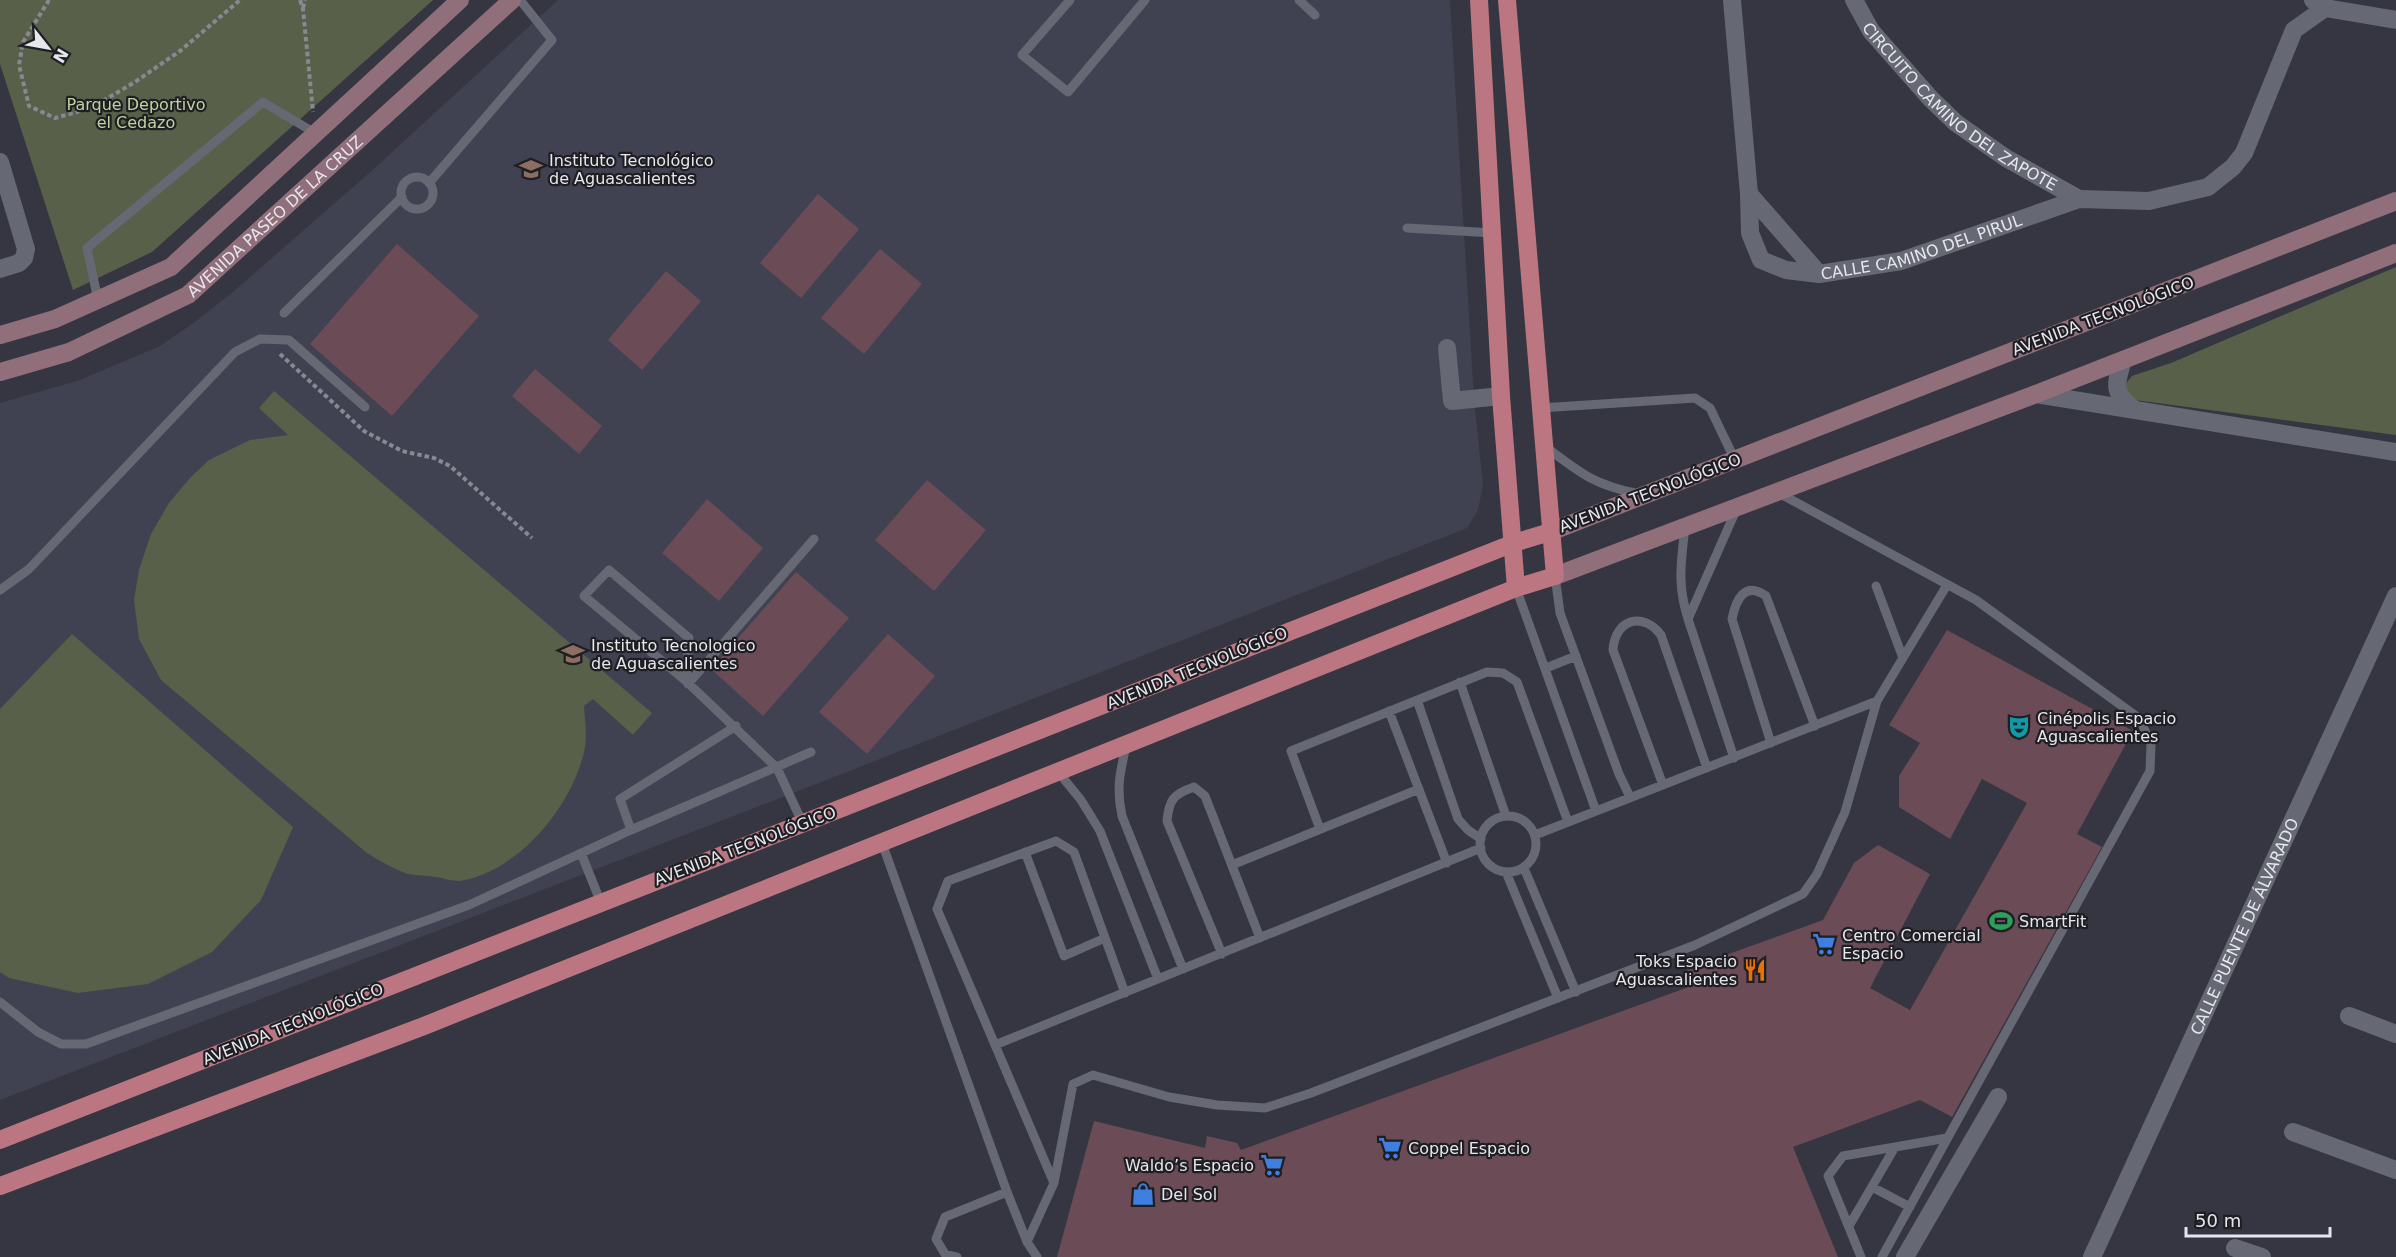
<svg xmlns="http://www.w3.org/2000/svg" width="2396" height="1257" font-family="'DejaVu Sans',sans-serif">
  <style>
    .built { fill: #414251 }
    .green { fill: #58604a }
    .building { fill: #6b4b56 }
    .lines { fill: none; stroke-linecap: round; stroke-linejoin: round }
    .path { stroke: #888892; stroke-width: 4; stroke-dasharray: 4.5 3; stroke-linecap: butt }
    .lane { stroke: #666873; stroke-width: 9 }
    .street { stroke: #666873; stroke-width: 18 }
    .secondary { stroke: #906f7a; stroke-width: 18 }
    .primary { stroke: #bb7681; stroke-width: 18 }
    .labels { text-anchor: middle; dominant-baseline: central; stroke-width: 4.5; stroke-linejoin: round; paint-order: stroke }
    .street-label { font-size: 16px; fill: #e6e6ed; stroke: #1e1e23 }
    .park-label { font-size: 16px; fill: #bfd49e; stroke: #1e1e23 }
    .poi-label { font-size: 16px; fill: #e6e6ed; stroke: #1e1e23; text-anchor: start }
  </style>
  <rect width="100%" height="100%" fill="#353641"/>
  <path class="built" d="M558 0H1450L1474 399 1483 485 1478 510 1467 528 824 781 0 1100V403L80 380 160 346 195 322 234 291 367 175Z"/>
  <path class="green" d="M0 0H433L152 252 73 290 0 64Z
    M2396 267V435L2135 400 2125 394 2124 386 2132 376 2171 363Z
    M274 391 652 713 633 735 593 699 584 706C585 722 588 740 583 756 569 810 516 873 459 881 451 881 443 878 436 877 427 875 417 876 408 874 394 869 380 861 367 853L161 680 139 639 134 600 139 570 151 534 169 503 190 478 209 460 250 440 288 435 259 408Z
    M72 634 293 827 261 900 212 952 148 984 78 993 9 978 0 972V709Z"/>
  <path class="building" d="M818 194 859 229 801 298 760 263Z
    M397 244 479 316 392 416 310 344Z
    M880 249 922 284 864 354 821 318Z
    M666 271 701 301 642 370 608 340Z
    M535 369 602 426 579 454 512 396Z
    M927 480 986 530 934 591 875 540Z
    M707 499 763 548 719 601 662 553Z
    M796 572 849 618 763 716 711 669Z
    M1947 630 2133 731 2077 834 2102 847 1952 1117 1920 1100 1793 1147 1838 1257H1057L1094 1121 1205 1148 1207 1136 1237 1143 1241 1150 1694 985 1687 969 1823 920 1854 863 1878 845 1930 874 1870 988 1910 1010 2027 803 1982 779 1950 839 1899 807V776L1920 743 1889 725Z
    M888 634 935 676 867 754 819 712Z"/>
  <g class="lines">
    <path class="path" d="M49 0 23 42 19 65 29 106 55 118 91 108 135 82 180 51 240 0
      M300 0 303 9 313 112
      M303 8 305 0
      M280 354 364 431 402 451 434 458 450 466 532 538"/>
    <path class="lane" d="M1070 0 1022 55 1068 92 1145 0
      M1299 0 1315 15
      M401 193a16 16 0 1 1 32 0a16 16 0 1 1-32 0Z
      M429 183 552 40 520 0
      M1407 228 1494 233
      M98 300 87 248 263 102 315 133
      M284 313 402 197
      M1540 408 1695 398 1710 408 1735 460
      M1546 447C1581 474 1595 485 1639 494
      M1777 492 1976 600 2140 719 2151 745 2150 771 1882 1257
      M1685 527C1681 563 1677 584 1688 619
      M1555 576 1560 613 1619 774 1630 797
      M1876 586 1903 658
      M1516 588 1596 811
      M0 590 29 569 235 352 260 339 289 340 365 407
      M1546 668 1576 656
      M686 681 689 638 609 570 584 596 686 681 777 768 803 824
      M1460 682 1506 816
      M688 684 814 539
      M1417 700 1458 819 1468 830 1481 839
      M1389 711 1447 863
      M1771 743 1732 619C1736 599 1745 581 1766 596L1815 726
      M1126 746C1120 772 1116 789 1122 816L1183 969
      M1734 758 1688 619 1737 508
      M1059 773 1081 800 1100 831 1158 979
      M1663 785 1613 650C1615 619 1643 611 1661 635L1707 768
      M1480 844a28 28 0 1 1 56 0a28 28 0 1 1-56 0Z
      M1320 829 1291 751 1487 672 1503 673 1517 682 1568 822
      M631 830 620 799 736 726
      M1535 835 1877 701
      M882 843 1007 1192 1027 1242 1037 1257
      M1025 852 1064 956 1105 938
      M581 853 601 903
      M1232 865 1419 789
      M1524 868 1576 992
      M1506 872 1558 998
      M1222 954 1167 821C1169 799 1174 794 1194 787L1205 796 1260 938
      M1125 993 1074 852 1056 841 948 881 937 909 1054 1183 1073 1084 1093 1075 1169 1097 1217 1105 1265 1108 1311 1093 1695 945 1803 894 1817 874 1845 812 1877 701 1947 585
      M0 1002 38 1032 61 1044H86L469 905 631 830 811 752
      M995 1045 1481 848
      M1872 1187 1910 1207
      M1849 1226 1895 1147
      M1027 1242 1054 1183
      M957 1257 945 1254 936 1239 945 1217 1007 1192
      M1861 1257 1828 1176 1843 1156 1947 1138"/>
    <g class="street">
      <path id="s1" d="M1732 0 1749 194 1750 233 1761 260 1786 270 1819 274 1901 261 2079 199 2149 201 2208 187 2233 167 2244 153 2294 30 2325 8"/>
      <path id="s2" d="M1854 0 1871 31 1931 99 1956 123 2006 158 2079 199"/>
      <path d="M2313 0 2325 8 2396 20"/>
      <path d="M0 162 26 249 24 258 19 263 0 269"/>
      <path d="M1749 194 1819 274"/>
      <path d="M1447 348 1452 401 1501 396"/>
      <path d="M2123 360C2115 386 2112 392 2135 410"/>
      <path d="M2036 394 2396 452"/>
      <path d="M2349 1016 2396 1034"/>
      <path d="M2293 1132 2396 1170"/>
      <path d="M2235 1248 2262 1257"/>
      <path d="M1905 1257 1998 1097"/>
      <path id="s3" d="M2092 1257 2396 596"/>
    </g>
    <g class="secondary">
      <path d="M0 335 55 319 171 267 460 0"/>
      <path id="s4" d="M0 372 69 352 188 295 512 0"/>
      <path d="M1550 532 2396 201"/>
      <path d="M1555 576 2036 394 2396 253"/>
    </g>
    <path class="primary" d="M1479 0 1501 396 1516 588
      M0 1140 1514 543 1550 532
      M0 1186 424 1026 1516 588 1555 576 1507 0"/>
  </g>
  <defs>
    <g id="university-bare" transform="scale(1.8)"><path d="M0-5L7-2L0 1L-7-2ZM-4 1L0 2.5L4 1V4Q0 6-4 4Z" fill="#8d6e63" stroke="#1e1e23" stroke-width="2.5" paint-order="stroke"/></g>
    <g id="theatre-bare" transform="scale(1.8)"><path d="M-5-5.5Q0-4 5-5.5V0Q5 5 0 6Q-5 5-5 0ZM-3.3-2.5H-1v1.5H-3.3ZM1-2.5H3.3v1.5H1ZM-2.8 1Q0 5.5 2.8 1Z" fill="#0f9aa8" stroke="#1e1e23" stroke-width="2.5" paint-order="stroke"/></g>
    <g id="stadium-bare" transform="scale(1.8)"><path d="M0-5a6.5 5 0 1 0 0 10a6.5 5 0 1 0 0-10ZM-3.5-1.8h7v3.6h-7Z" fill="#2e9e5b" stroke="#1e1e23" stroke-width="2.5" paint-order="stroke"/></g>
    <g id="supermarket-bare" transform="scale(1.8)"><path d="M-6-5.5h2.5l.6 2H6L4.5 2H-2.5L-4.4-4H-6ZM-1.5 3.2a1.3 1.3 0 1 0 .1 0ZM3 3.2a1.3 1.3 0 1 0 .1 0Z" fill="#3f7fe0" stroke="#1e1e23" stroke-width="2.5" paint-order="stroke"/></g>
    <g id="restaurant-bare" transform="scale(1.8)"><path d="M-5-6h1v4h1v-4h1v4h1v-4h1v5L-1.5 .5V6h-2V.5L-5-1ZM5-6V6H3V1.5H1.5Q1.5-4 5-6Z" fill="#e8710a" stroke="#1e1e23" stroke-width="2.5" paint-order="stroke"/></g>
    <g id="shop-bare" transform="scale(1.8)"><path d="M-5-2.5h2.3a2.7 3.5 0 0 1 5.4 0H5L5.5 6h-11ZM-1.5-2.5h3a1.5 2.3 0 0 0-3 0Z" fill="#3f7fe0" stroke="#1e1e23" stroke-width="2.5" paint-order="stroke"/></g>
  </defs>
  <g fill-rule="evenodd">
    <use href="#university-bare" x="531" y="169"/>
    <use href="#university-bare" x="573" y="654"/>
    <use href="#theatre-bare" x="2019" y="727"/>
    <use href="#stadium-bare" x="2001" y="921"/>
    <use href="#supermarket-bare" x="1824" y="944"/>
    <use href="#restaurant-bare" x="1755" y="970"/>
    <use href="#supermarket-bare" x="1390" y="1148"/>
    <use href="#supermarket-bare" x="1272" y="1165"/>
    <use href="#shop-bare" x="1143" y="1194"/>
  </g>
  <g class="labels">
    <g class="street-label">
      <text stroke="none"><textPath href="#s2" startOffset="153">CIRCUITO CAMINO DEL ZAPOTE</textPath></text>
      <text stroke="none"><textPath href="#s4" startOffset="321">AVENIDA PASEO DE LA CRUZ</textPath></text>
      <text stroke="none"><textPath href="#s1" startOffset="429">CALLE CAMINO DEL PIRUL</textPath></text>
      <text transform="translate(2103 316) rotate(-21)">AVENIDA TECNOLÓGICO</text>
      <text transform="translate(1650 493) rotate(-21)">AVENIDA TECNOLÓGICO</text>
      <text transform="translate(1197 668) rotate(-22)">AVENIDA TECNOLÓGICO</text>
      <text transform="translate(745 846) rotate(-21)">AVENIDA TECNOLÓGICO</text>
      <text stroke="none"><textPath href="#s3" startOffset="364">CALLE PUENTE DE ÁLVARADO</textPath></text>
      <text transform="translate(293 1024) rotate(-22)">AVENIDA TECNOLÓGICO</text>
    </g>
    <g class="park-label">
      <text x="136" y="104">Parque Deportivo<tspan x="136" dy="18">el Cedazo</tspan></text>
    </g>
    <g class="poi-label">
      <text x="549" y="160">Instituto Tecnológico<tspan x="549" dy="18">de Aguascalientes</tspan></text>
      <text x="591" y="645">Instituto Tecnologico<tspan x="591" dy="18">de Aguascalientes</tspan></text>
      <text x="2037" y="718">Cinépolis Espacio<tspan x="2037" dy="18">Aguascalientes</tspan></text>
      <text x="2019" y="921">SmartFit</text>
      <text x="1842" y="935">Centro Comercial<tspan x="1842" dy="18">Espacio</tspan></text>
      <text x="1737" y="961" text-anchor="end">Toks Espacio<tspan x="1737" dy="18">Aguascalientes</tspan></text>
      <text x="1408" y="1148">Coppel Espacio</text>
      <text x="1254" y="1165" text-anchor="end">Waldo’s Espacio</text>
      <text x="1161" y="1194">Del Sol</text>
    </g>
  </g>
  <g transform="translate(48 48) rotate(121)" stroke="#1e1e23" stroke-width="4.5" paint-order="stroke">
  <path d="M0-4.5L10 22L0 15L-10 22Z" fill="#e6e6ed"/>
  <text y="-9" font-size="16" font-weight="bold" text-anchor="middle" fill="#e6e6ed">N</text>
  </g>
  <path d="M2186 1227v9h144v-9" fill="none" stroke="#e6e6ed" stroke-width="3"/>
  <text x="2195" y="1227" font-size="18" fill="#e6e6ed" stroke="#1e1e23" stroke-width="4.5" paint-order="stroke">50 m</text>
</svg>
